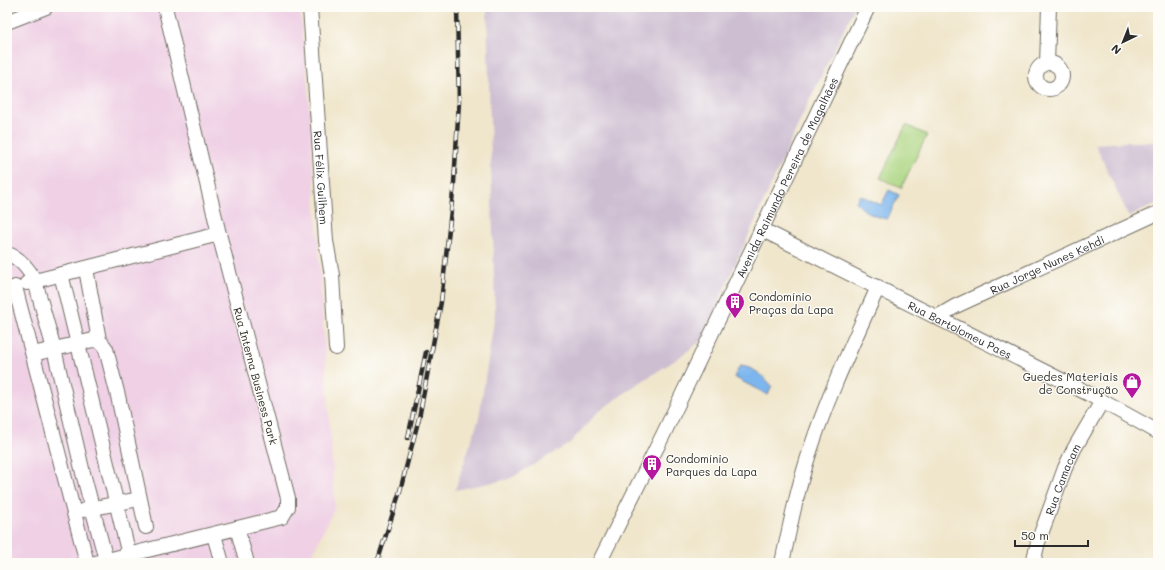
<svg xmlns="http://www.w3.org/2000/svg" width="1165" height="570" font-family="Mali,sans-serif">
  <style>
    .built { fill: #efd0e5 }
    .industrial { fill: #cdbed2 }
    .green { fill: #aad47f; stroke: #6a8055 }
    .water { fill: #7db6ee; stroke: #54708c }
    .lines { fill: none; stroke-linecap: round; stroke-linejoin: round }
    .minor-casing { stroke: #706c63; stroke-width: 16 }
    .minor { stroke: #fff; stroke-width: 14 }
    .rail-casing { stroke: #2b2b2b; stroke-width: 4.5 }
    .rail { stroke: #fdfcf7; stroke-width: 3; stroke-dasharray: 9; stroke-linecap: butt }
    .labels { text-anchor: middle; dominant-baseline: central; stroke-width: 3; stroke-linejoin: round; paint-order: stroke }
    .street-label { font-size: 11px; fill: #2b2b2b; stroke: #fdfcf7 }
    .poi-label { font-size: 11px; fill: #2b2b2b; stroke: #fdfcf7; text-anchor: start }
  </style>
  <rect width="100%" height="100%" fill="#fdfcf7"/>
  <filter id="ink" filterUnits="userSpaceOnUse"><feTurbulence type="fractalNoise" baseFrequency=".025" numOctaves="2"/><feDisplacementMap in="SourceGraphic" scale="8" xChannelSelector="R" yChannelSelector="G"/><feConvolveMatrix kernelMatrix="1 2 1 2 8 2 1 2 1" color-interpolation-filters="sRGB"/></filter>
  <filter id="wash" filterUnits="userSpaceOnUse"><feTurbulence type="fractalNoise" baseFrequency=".012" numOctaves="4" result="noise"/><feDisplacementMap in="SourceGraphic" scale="16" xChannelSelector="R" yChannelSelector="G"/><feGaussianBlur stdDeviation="0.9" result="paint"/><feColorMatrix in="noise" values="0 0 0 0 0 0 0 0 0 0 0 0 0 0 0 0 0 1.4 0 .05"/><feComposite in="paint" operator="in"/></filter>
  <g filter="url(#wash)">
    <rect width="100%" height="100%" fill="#f0e6cc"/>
    <path class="built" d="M41 7H300L308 86 317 225 335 507 308 563H7V20Z"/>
    <path class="industrial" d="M487 7H855L807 105 701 341 674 361 636 385 598 412 569 444 509 479 455 490 479 418 495 314Z
      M1126 142H1158V203L1129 217 1095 144Z"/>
    <path class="green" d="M906 125 927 135 901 188 880 178Z"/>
    <path class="water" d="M889 190 899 195 887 219C875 217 864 212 856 202L860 195 881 205Z
      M740 366C754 367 763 376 772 386L768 395 734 377Z"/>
  </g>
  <g filter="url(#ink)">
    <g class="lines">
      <g class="minor-casing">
        <g id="minor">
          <path id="s1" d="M310 7 326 241 332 275 336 348"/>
          <path d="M7 22 46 7"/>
          <path d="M1047 63 1049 7"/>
          <circle cx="1049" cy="76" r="13"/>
          <path id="s2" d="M761 229 1089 394 1158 432"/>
          <path d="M7 254C20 257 29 270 35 281L54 349 83 473 106 560"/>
          <path d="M86 269 99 340"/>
          <path d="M61 274 129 555"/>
          <path d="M27 283 219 234"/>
          <path d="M15 287 87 563"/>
          <path id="s3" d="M937 317 956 306 1158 213"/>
          <path d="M33 354 93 340C100 340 102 343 106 349L118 396 146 527"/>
          <path d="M84 510 139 499"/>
          <path d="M237 528 247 563"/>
          <path d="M214 535 222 563"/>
          <path d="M95 563 282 517 288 507V498L219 234 165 7"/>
          <path id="s4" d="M599 563 663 435 868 7"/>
          <path d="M782 563C790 525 798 487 810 451 828 395 854 341 878 287"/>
          <path id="s5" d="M1033 563 1038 542 1065 468 1074 449 1102 401"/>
        </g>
      </g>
      <use href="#minor" class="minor"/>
      <g class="rail-casing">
        <path id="rail" d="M408 438 426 352
          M377 563 400 491 419 418 441 302 454 183 459 102 457 7"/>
      </g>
      <use href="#rail" class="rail"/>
    </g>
  </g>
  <defs>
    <g id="building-pin" transform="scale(1)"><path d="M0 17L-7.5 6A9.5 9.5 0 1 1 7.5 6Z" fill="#b5179e" stroke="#fdfcf7"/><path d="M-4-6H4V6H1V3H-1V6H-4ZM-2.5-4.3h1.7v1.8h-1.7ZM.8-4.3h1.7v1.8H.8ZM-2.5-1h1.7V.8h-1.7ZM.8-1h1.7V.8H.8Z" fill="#fff"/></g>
    <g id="shop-pin" transform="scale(1)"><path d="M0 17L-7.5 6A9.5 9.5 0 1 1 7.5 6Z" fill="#b5179e" stroke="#fdfcf7"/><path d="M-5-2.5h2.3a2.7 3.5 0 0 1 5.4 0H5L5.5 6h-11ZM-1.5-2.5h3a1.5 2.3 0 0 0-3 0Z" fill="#fff"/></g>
  </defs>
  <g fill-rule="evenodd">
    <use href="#building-pin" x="735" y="302"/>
    <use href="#shop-pin" x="1132" y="382"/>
    <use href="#building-pin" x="652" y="464"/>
  </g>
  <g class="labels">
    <g class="street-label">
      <text stroke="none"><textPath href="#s1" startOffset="171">Rua Félix Guilhem</textPath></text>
      <text stroke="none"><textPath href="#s4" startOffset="429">Avenida Raimundo Pereira de Magalhães</textPath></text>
      <text stroke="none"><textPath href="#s3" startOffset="122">Rua Jorge Nunes Kehdi</textPath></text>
      <text stroke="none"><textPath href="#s2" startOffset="223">Rua Bartolomeu Paes</textPath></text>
      <text transform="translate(256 376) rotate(75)">Rua Interna Business Park</text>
      <text stroke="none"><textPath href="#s5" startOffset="89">Rua Camacam</textPath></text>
    </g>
    <g class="poi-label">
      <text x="749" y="296">Condomínio<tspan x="749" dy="13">Praças da Lapa</tspan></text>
      <text x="1118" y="376" text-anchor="end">Guedes Materiais<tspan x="1118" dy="13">de Construção</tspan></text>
      <text x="666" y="458">Condomínio<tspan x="666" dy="13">Parques da Lapa</tspan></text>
    </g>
  </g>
  <rect width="1165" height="570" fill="none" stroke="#fdfcf7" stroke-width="24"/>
  <g transform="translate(1123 42) rotate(223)" stroke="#fdfcf7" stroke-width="3" paint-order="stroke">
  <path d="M0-3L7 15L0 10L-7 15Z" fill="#2b2b2b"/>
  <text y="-6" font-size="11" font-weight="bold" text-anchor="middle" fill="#2b2b2b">N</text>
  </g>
  <path d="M1015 540v6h73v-6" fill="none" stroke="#2b2b2b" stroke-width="2"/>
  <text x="1021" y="540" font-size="12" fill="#2b2b2b" stroke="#fdfcf7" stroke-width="3" paint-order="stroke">50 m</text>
</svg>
